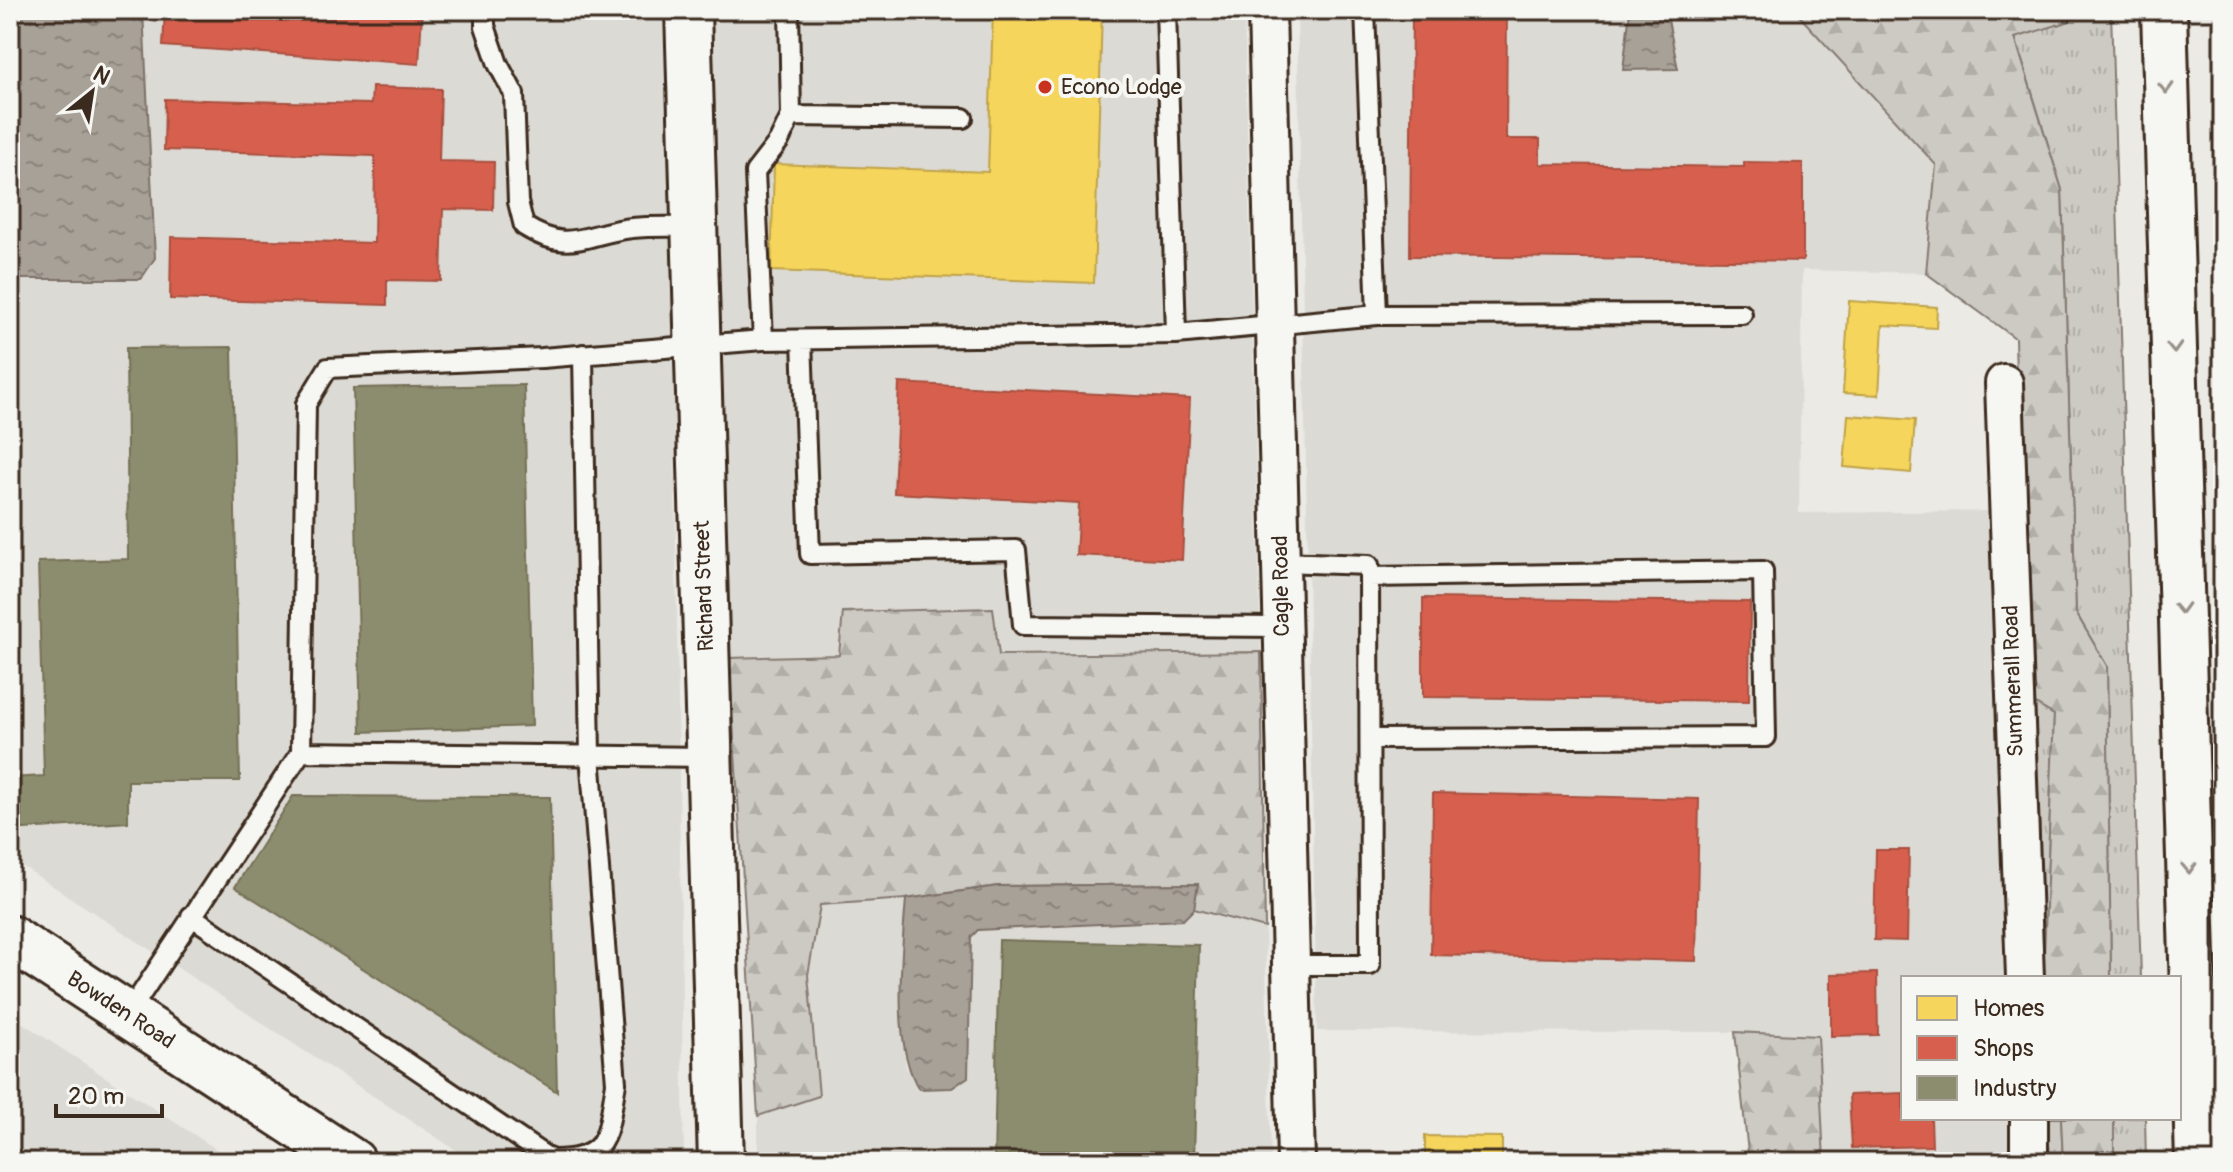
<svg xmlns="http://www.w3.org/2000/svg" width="2233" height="1172" font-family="Pangolin,sans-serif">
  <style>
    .built { fill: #dcdad4 }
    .grass { fill: url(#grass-tufts); stroke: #847a71; stroke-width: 2 }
    .forest { fill: url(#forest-firs); stroke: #847a71; stroke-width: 2 }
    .water { fill: url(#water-ripples); stroke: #7c7167; stroke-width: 2 }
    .homes { fill: #f6d55c; stroke: #bea249; stroke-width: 2 }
    .shops { fill: #d6604d; stroke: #a8503f; stroke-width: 2 }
    .industry { fill: #8c8c6e; stroke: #746f56; stroke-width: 2 }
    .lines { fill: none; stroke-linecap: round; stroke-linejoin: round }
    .lane-casing { stroke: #3b2a1e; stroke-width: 24 }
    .street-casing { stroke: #3b2a1e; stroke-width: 42 }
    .primary-casing { stroke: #3b2a1e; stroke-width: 50 }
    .highway-casing { stroke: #3b2a1e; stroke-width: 50 }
    .lane { stroke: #f6f6f2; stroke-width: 18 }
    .street { stroke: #f6f6f2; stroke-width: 36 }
    .primary { stroke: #f6f6f2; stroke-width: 44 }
    .highway { stroke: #f6f6f2; stroke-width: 44 }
    .oneway { stroke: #989088 }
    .poi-dot { fill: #c8321e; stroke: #f6f6f2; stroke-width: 3 }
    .labels { text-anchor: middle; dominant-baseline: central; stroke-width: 8; stroke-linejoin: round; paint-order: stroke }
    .poi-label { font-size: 22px; fill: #3b2a1e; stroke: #f6f6f2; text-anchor: start }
    .street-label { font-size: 22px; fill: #3b2a1e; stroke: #f6f6f2 }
  </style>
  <defs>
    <pattern id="grass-tufts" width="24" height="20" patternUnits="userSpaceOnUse" patternTransform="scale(2)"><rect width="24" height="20" fill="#cdcac4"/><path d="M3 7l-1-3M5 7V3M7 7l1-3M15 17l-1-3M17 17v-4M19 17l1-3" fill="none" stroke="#b1aea8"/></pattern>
    <pattern id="forest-firs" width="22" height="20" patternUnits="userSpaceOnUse" patternTransform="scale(2)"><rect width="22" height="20" fill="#cdcac4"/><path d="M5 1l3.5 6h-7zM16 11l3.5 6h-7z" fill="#b1aea8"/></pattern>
    <pattern id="water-ripples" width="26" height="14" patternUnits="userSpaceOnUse" patternTransform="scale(2)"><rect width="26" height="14" fill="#a8a198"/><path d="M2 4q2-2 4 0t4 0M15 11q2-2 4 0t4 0" fill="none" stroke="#8a837b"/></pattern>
  </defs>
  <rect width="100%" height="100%" fill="#ebeae5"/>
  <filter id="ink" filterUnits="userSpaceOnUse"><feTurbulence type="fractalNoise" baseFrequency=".0125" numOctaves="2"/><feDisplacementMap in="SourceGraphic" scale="16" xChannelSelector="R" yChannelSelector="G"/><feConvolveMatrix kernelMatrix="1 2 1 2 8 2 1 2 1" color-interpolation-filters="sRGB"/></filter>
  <g filter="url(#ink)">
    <path class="built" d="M10 10H663L673 318 684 1162H474L10 858Z
      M707 10H1244L1261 652 998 655 992 608 843 613 840 655 729 658Z
      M1297 10H1794L1936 165 1926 273 1802 270 1799 513 1991 511 2003 978H1903V1118H2007L2008 1162H1824L1817 1036 1735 1032 1317 1031Z
      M906 899 900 971 906 1070 971 937 978 930 1182 920 1194 909 1265 928 1271 1162H758V1116L819 1096 808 974 820 905Z
      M10 1015 236 1162H10Z"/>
    <path class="grass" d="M2069 10H2111L2141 978H2111L2107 666 2076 613 2062 190 2015 37 2070 21Z
      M2024 697 2054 715 2043 978Z
      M2039 1118H2061L2063 1162H2040Z
      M2114 1118H2145L2146 1162H2114Z"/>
    <path class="forest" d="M1794 10H2069L2070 21 2015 38 2062 190 2076 613 2107 666 2111 978H2043L2054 715 2024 697 2015 338 1926 273 1936 165Z
      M993 608 999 655 1261 652 1265 928 1194 909 1197 884 998 886 906 899 820 905 808 975 819 1096 758 1116 729 658 839 655 843 612Z
      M1735 1032 1818 1036 1824 1162H1749Z
      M2061 1118H2114V1162H2063Z"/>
    <path class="water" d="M10 10H143L155 258 141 279H10Z
      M1630 10H1666L1678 69 1623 70Z
      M1198 884 1194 909 1183 920 978 930 971 937 968 1077 952 1088 919 1089C891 1046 902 950 906 899L998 886Z"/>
    <path class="homes" d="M993 10H1102L1094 283 771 271 774 164 988 172Z
      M1849 301 1937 307 1936 328 1883 325 1879 395 1843 393Z
      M1848 415 1915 420 1911 473 1844 467Z
      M1425 1136 1502 1137V1162H1425Z"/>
    <path class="shops" d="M165 10 422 13 419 64 163 46Z
      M1412 10H1507L1506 139H1540V164L1744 167V162L1803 163V261L1410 256Z
      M372 87 441 89 439 161 494 162 493 210 443 209 441 281 387 280V305L170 299 171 237 374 243 375 156 164 150 165 99 371 104Z
      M899 383 1190 399 1182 560 1076 555 1079 503 894 493Z
      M1423 598 1750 602 1749 701 1423 697Z
      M1433 793 1699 799 1696 961 1431 955Z
      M1876 850H1909L1907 941 1874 940Z
      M1877 973 1878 1035 1831 1036V974Z
      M1903 1093V1118H1931L1932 1146 1852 1148 1849 1095Z"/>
    <path class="industry" d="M232 347 240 781H128V822L10 830V778L44 776 38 562 128 559 126 348Z
      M524 385 532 726 361 732 353 388Z
      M293 796 550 797 557 1092 235 887Z
      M999 940 1199 945 1194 1162H994Z"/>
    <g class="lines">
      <g class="lane-casing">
        <path id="lane" d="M485 10V26L498 64 514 94 518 202 524 226C570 255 585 233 632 228 653 226 674 227 695 227
          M1166 10 1176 334
          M791 116 963 118
          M1377 315 1742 314
          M763 340 755 172 779 141 791 116 789 10
          M802 340 810 554 1016 550 1023 625 1282 627
          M1280 562 1369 565 1370 965H1290
          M1369 577 1763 571 1766 737 1370 739
          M301 752 709 757
          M191 916 551 1160C611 1161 607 1133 616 1083L590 755 583 354
          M128 1014 301 752 306 404 328 368 542 358 763 340 1176 334 1377 315 1365 10"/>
      </g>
      <g class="street-casing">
        <path id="street" d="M1267 10 1296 1162
          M2004 383 2025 978
          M2029 1118V1162"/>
      </g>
      <g class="primary-casing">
        <path id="primary" d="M688 10 721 1162
          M10 938 353 1162"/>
      </g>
      <g class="highway-casing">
        <path id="highway" d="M2164 10 2198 1162"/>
      </g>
      <use href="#lane" class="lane"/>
      <use href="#street" class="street"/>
      <use href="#primary" class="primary"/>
      <use href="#highway" class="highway"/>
    </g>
    <defs><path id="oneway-chevron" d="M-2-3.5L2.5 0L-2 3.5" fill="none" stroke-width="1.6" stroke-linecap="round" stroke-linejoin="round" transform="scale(2)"/></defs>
    <g class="oneway">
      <use href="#oneway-chevron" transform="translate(2166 88) rotate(88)"/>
      <use href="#oneway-chevron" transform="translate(2174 348) rotate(88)"/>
      <use href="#oneway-chevron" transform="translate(2181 608) rotate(88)"/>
      <use href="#oneway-chevron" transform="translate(2189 868) rotate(88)"/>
    </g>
  </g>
  <circle class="poi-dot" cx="1045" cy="87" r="8"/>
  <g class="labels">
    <g class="poi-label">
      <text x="1061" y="87">Econo Lodge</text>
    </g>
    <g class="street-label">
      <text transform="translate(704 586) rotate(-92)">Richard Street</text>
      <text transform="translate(1281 586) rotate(-91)">Cagle Road</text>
      <text transform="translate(2013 681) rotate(-92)">Summerall Road</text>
      <text transform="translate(121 1010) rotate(33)">Bowden Road</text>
    </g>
  </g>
  <rect width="2233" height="1172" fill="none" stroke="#f6f6f2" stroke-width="40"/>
  <rect x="20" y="20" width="2193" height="1132" fill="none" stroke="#3b2a1e" stroke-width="3" filter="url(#ink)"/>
  <rect x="1901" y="976" width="280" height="144" fill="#f6f6f2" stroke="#aba49d" stroke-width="2"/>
  <rect x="1917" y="996" width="40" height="24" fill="#f6d55c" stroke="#aba49d" stroke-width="2"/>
  <text x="1973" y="1016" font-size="24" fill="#3b2a1e">Homes</text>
  <rect x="1917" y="1036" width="40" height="24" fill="#d6604d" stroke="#aba49d" stroke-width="2"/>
  <text x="1973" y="1056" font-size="24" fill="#3b2a1e">Shops</text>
  <rect x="1917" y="1076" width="40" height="24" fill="#8c8c6e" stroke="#aba49d" stroke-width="2"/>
  <text x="1973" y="1096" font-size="24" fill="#3b2a1e">Industry</text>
  <g transform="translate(92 92) rotate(30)" stroke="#f6f6f2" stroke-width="6" paint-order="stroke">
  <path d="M0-6L14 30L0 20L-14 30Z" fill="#3b2a1e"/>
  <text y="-12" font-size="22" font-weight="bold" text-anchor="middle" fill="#3b2a1e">N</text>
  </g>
  <path d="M56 1104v12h106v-12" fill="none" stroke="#3b2a1e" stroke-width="4"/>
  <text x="68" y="1104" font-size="24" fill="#3b2a1e" stroke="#f6f6f2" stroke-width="6" paint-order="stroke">20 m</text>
</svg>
